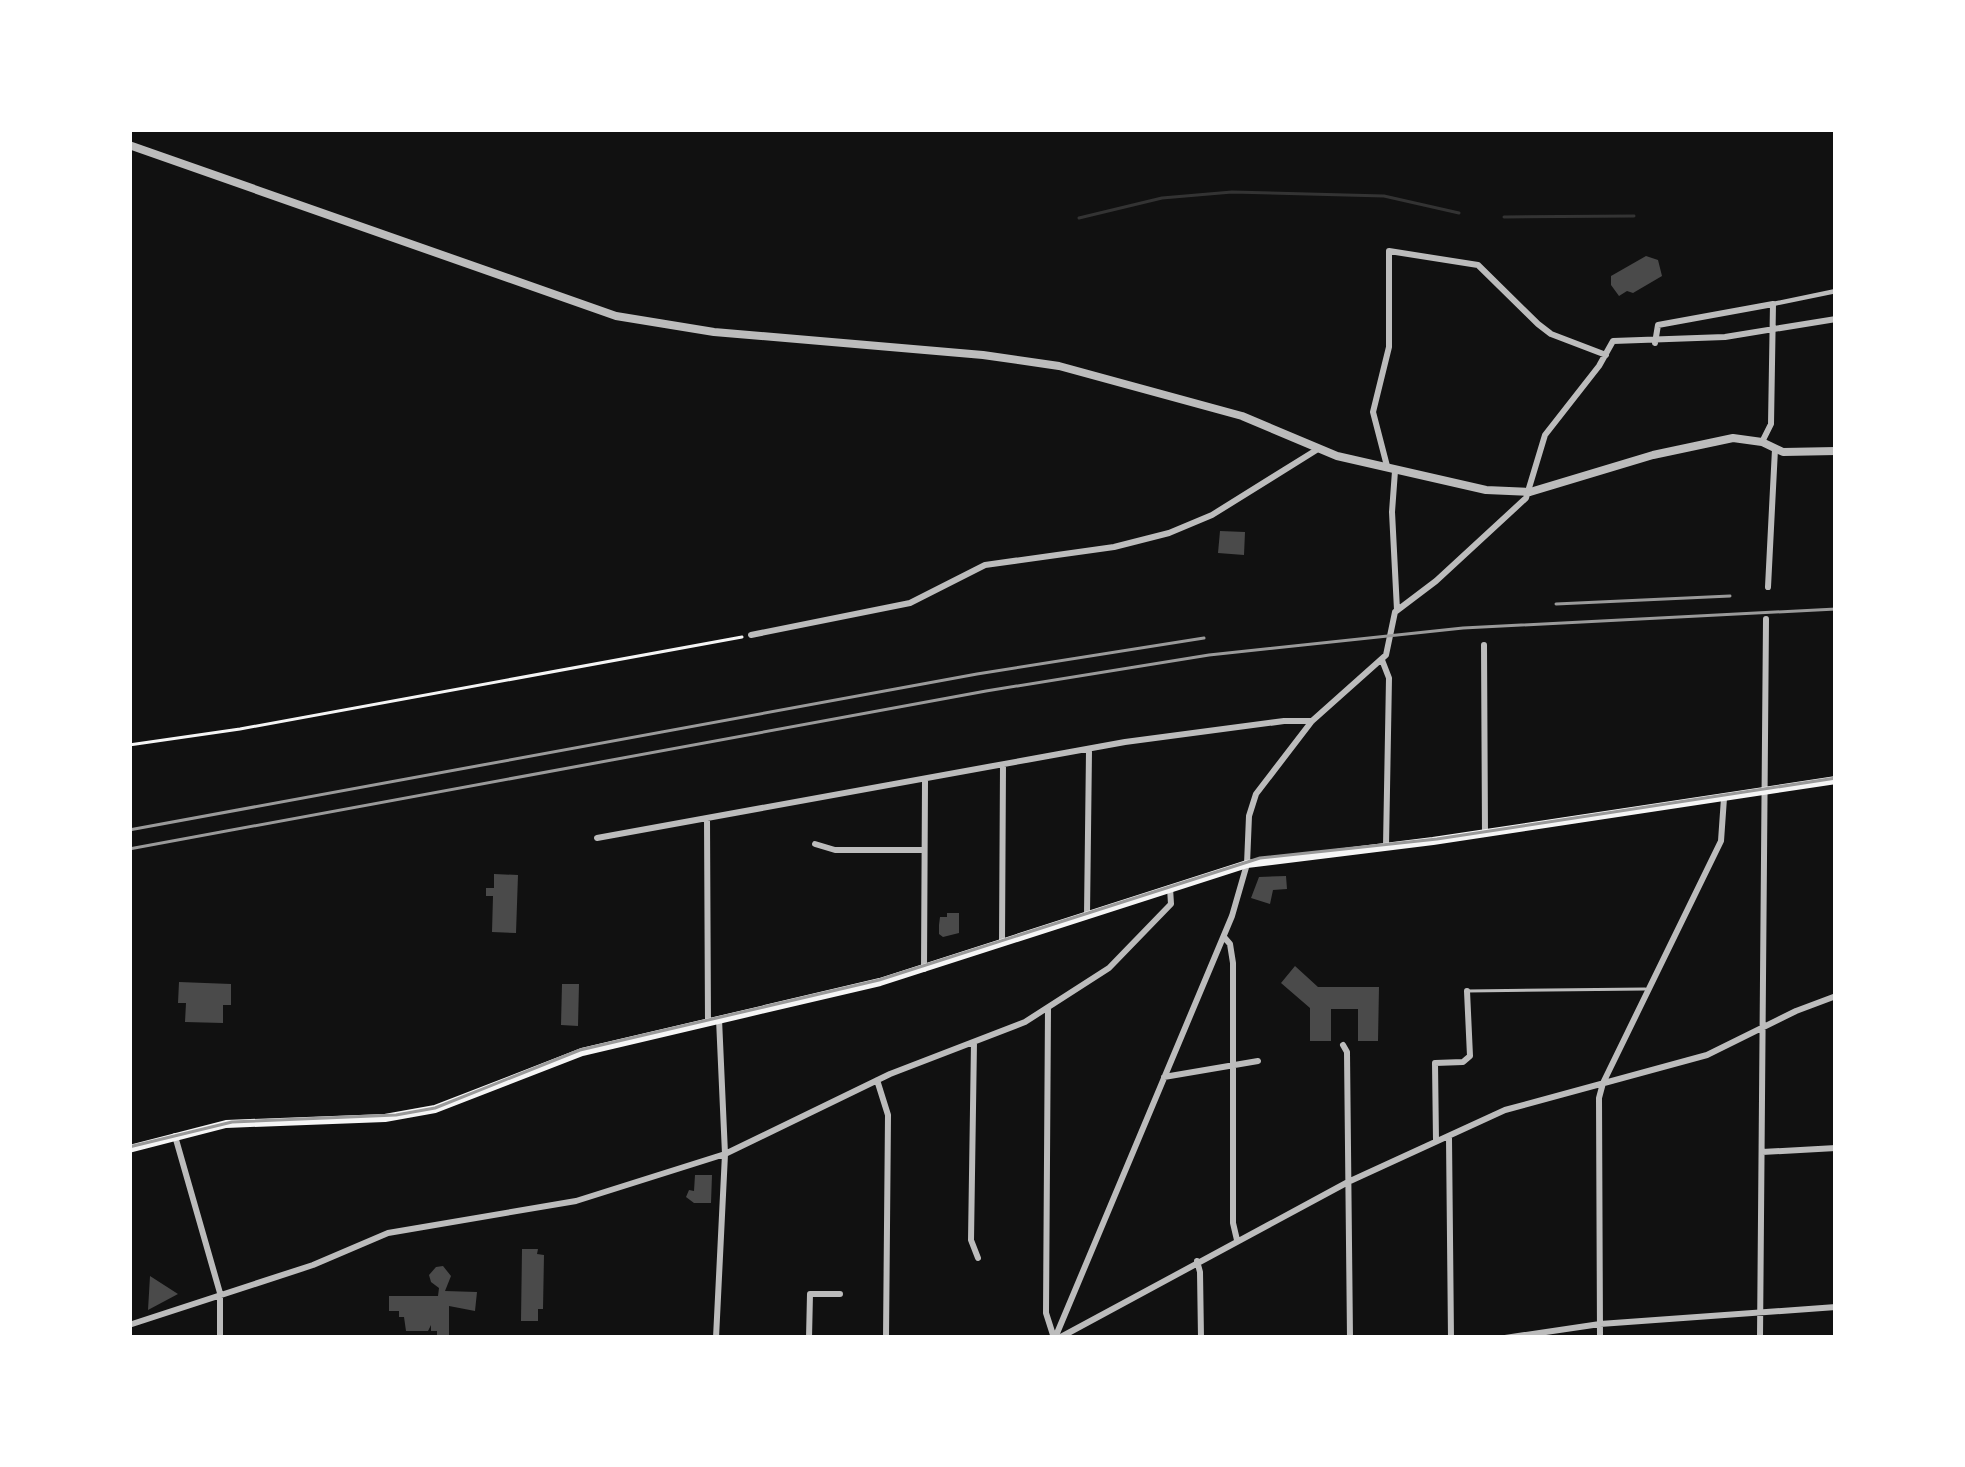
<svg xmlns="http://www.w3.org/2000/svg" width="1965" height="1467" font-family="'Exo 2',sans-serif">
  <style>
    .lines { fill: none; stroke-linecap: round; stroke-linejoin: round }
    .stream { stroke: #333; stroke-width: 3 }
    .building { fill: #4a4a4a }
    .path { stroke: #f5f5f5; stroke-width: 3 }
    .service { stroke: #bcbcbc; stroke-width: 3 }
    .pedestrian { stroke: #bcbcbc; stroke-width: 4.5 }
    .minor { stroke: #bcbcbc; stroke-width: 6 }
    .tertiary { stroke: #bcbcbc; stroke-width: 8 }
    .secondary { stroke: #f5f5f5; stroke-width: 8 }
    .tram { stroke: #9a9a9a; stroke-width: 3 }
    .rail { stroke: #9a9a9a; stroke-width: 3 }
  </style>
  <rect width="100%" height="100%" fill="#111"/>
  <g class="lines">
    <path class="stream" d="M1504 217 1634 216
      M1079 218 1162 198 1232 192 1384 196 1459 213"/>
  </g>
  <path class="building" d="M1646 256 1658 260 1662 276 1633 293 1627 291 1619 296 1611 285V276Z
    M1220 531 1245 532 1244 555 1218 553Z
    M494 874 518 875 516 933 492 932 493 896H486V888H494Z
    M1286 876 1287 889 1273 890 1270 904 1251 898 1259 877Z
    M947 913H959V933L943 937 939 934V925L940 917H947Z
    M1295 966 1318 987H1379L1378 1041H1358V1009H1331V1041H1310V1008L1281 983Z
    M179 982 231 984V1005H223V1023L185 1022 186 1003H178Z
    M562 984H579L578 1026 561 1025Z
    M695 1175H712L711 1203H694L686 1197 689 1190 694 1191Z
    M522 1249H538L537 1254 544 1255 543 1309H538V1321H521Z
    M443 1266 451 1276 445 1291 477 1292 475 1311 449 1306V1335H437V1331H431V1325L428 1331H406L404 1317H399V1311H389V1296H438L439 1288 431 1282 429 1275 436 1267Z
    M150 1276 178 1294 148 1310Z"/>
  <g class="lines">
    <path class="path" d="M129 745 240 729 742 637"/>
    <path class="service" d="M1468 991 1645 989"/>
    <path class="pedestrian" d="M1773 304 1836 291"/>
    <path class="minor" d="M1655 343 1658 325 1773 304 1771 424 1762 442
      M1387 466 1373 412 1389 347V251L1478 265 1538 324 1551 334 1606 355
      M1395 471 1392 512 1397 610
      M1768 587 1775 449
      M751 635 910 603 985 565 1114 547 1169 533 1212 515 1318 449
      M1484 645 1485 834
      M1382 660 1389 678 1386 846
      M707 818 708 1022
      M597 838 1125 742 1284 721H1312
      M815 844 835 850H924
      M1087 915 1089 751
      M1224 937 1230 944 1233 963V1223L1237 1240
      M1002 941 1003 765
      M924 969 925 781
      M1048 1008 1046 1313 1054 1338
      M974 1042 971 1240 978 1258
      M1343 1045 1347 1052 1350 1338
      M1164 1077 1258 1061
      M877 1080 888 1115 886 1338
      M175 1136 220 1293V1338
      M1449 1138 1451 1338
      M1436 1141 1435 1063 1463 1062 1470 1056 1467 991
      M1762 1152 1836 1148
      M1197 1261 1200 1272 1201 1338
      M129 1325 313 1265 388 1233 576 1201 725 1154 890 1074 1025 1022 1109 968 1171 904 1170 888
      M716 1338 725 1154 719 1019
      M809 1338 810 1294H840
      M1055 1338 1232 916 1247 864 1249 816 1256 794 1312 721 1386 655 1395 612 1436 581 1526 498 1545 435 1599 366 1613 341 1725 337 1836 319
      M1059 1338 1348 1182 1505 1110 1707 1055 1796 1011 1836 996
      M1505 1338 1600 1324 1836 1307
      M1600 1338 1599 1098 1603 1083 1721 841 1724 798
      M1760 1338 1766 619"/>
    <path class="tertiary" d="M129 145 616 316 714 332 983 355 1059 366 1242 416 1337 456 1486 490 1530 492 1653 455 1733 438 1762 442 1783 452 1836 451"/>
    <path class="secondary" d="M129 1149 226 1124 385 1118 435 1109 582 1052 880 982 1247 864 1433 841 1836 780"/>
    <path class="tram" d="M129 1147 232 1122 396 1115 435 1108 580 1050 879 980 1260 858 1437 839 1836 778"/>
    <path class="rail" d="M1556 604 1730 596
      M129 830 977 674 1204 638
      M129 849 986 691 1209 655 1463 628 1836 609"/>
  </g>
  <rect width="1965" height="1467" fill="none" stroke="#ffffff" stroke-width="264"/>
</svg>
